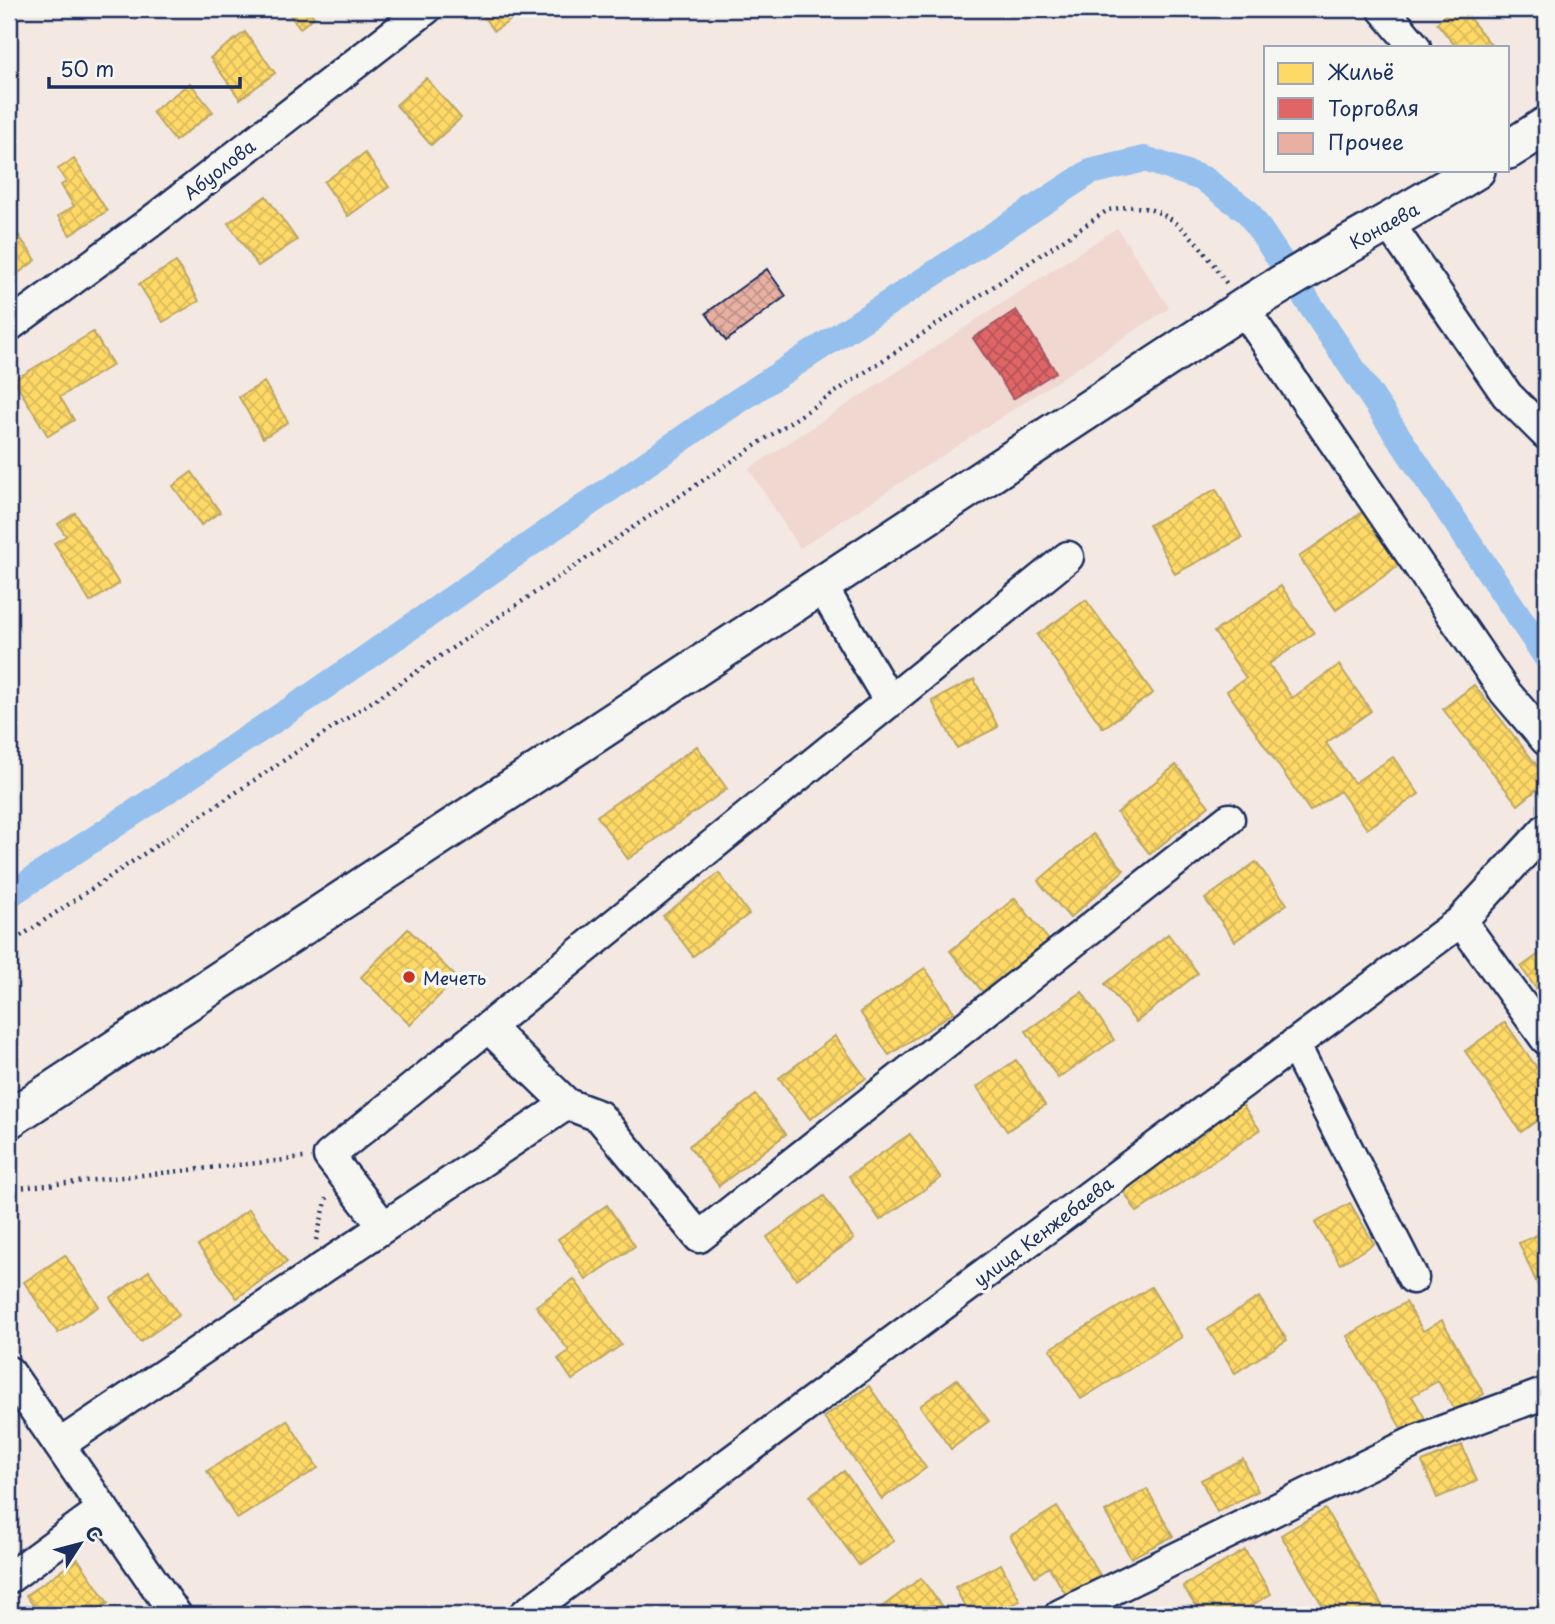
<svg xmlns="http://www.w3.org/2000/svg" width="1555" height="1624" font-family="'Playpen Sans',sans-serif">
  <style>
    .built { fill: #f0d7cf }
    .homes { fill: url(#homes-cross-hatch); stroke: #bba664; stroke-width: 2 }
    .shops { fill: url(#shops-cross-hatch); stroke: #a55664; stroke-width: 2 }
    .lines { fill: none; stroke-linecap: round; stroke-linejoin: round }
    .canal { stroke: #95c0ee; stroke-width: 26 }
    .building { fill: url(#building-cross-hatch); stroke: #1b2f5e; stroke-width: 2 }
    .minor-casing { stroke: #1b2f5e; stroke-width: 35 }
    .major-casing { stroke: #1b2f5e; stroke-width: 42 }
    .path { stroke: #1b2f5e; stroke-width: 4.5; stroke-dasharray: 2 5; stroke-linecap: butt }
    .minor { stroke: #f6f6f2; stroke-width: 30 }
    .major { stroke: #f6f6f2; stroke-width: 37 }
    .poi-dot { fill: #c8321e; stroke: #f6f6f2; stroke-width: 2.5 }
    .labels { text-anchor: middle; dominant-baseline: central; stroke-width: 7; stroke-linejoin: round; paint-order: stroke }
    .street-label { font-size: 18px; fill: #1b2f5e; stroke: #f6f6f2 }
    .poi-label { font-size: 18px; fill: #1b2f5e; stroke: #f6f6f2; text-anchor: start }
  </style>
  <defs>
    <pattern id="homes-cross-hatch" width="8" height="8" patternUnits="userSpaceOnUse" patternTransform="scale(1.75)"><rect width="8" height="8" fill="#ffd966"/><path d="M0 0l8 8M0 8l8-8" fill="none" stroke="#dabb5b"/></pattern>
    <pattern id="shops-cross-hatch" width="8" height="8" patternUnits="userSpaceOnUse" patternTransform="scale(1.75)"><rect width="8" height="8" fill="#e06666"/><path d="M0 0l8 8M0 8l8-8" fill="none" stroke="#b55457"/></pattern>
    <pattern id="building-cross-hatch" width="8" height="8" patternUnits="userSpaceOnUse" patternTransform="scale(1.75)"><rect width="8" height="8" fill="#e9b0a2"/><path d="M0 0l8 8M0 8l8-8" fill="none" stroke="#bc9087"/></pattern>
  </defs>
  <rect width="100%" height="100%" fill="#f3e8e2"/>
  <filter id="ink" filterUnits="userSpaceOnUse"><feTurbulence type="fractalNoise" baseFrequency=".0143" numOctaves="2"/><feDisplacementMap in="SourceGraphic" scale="14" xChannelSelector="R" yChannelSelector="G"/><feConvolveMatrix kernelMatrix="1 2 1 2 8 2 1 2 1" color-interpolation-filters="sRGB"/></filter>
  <g filter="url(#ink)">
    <path class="built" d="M1117 228 1169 308 800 548 749 469Z"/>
    <path class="homes" d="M285 9H308L314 17 300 28Z
      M494 9H528L494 31 483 16Z
      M1451 9H1462L1493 47H1456L1437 23Z
      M245 32 275 73 240 99 210 58Z
      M426 78 461 118 431 145 396 105Z
      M190 83 213 112 175 141 152 112Z
      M365 153 389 187 348 216 324 182Z
      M74 159 107 211 70 235 58 216 74 206 61 185 66 182 58 169Z
      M266 196 297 240 258 266 228 223Z
      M9 222 36 260 9 280Z
      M176 262 199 301 163 322 139 284Z
      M93 332 113 365 60 397 74 420 48 436 14 380Z
      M264 382 288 422 263 438 239 397Z
      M192 472 220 512 201 525 173 486Z
      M1216 489 1242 538 1175 574 1149 525Z
      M1368 508 1405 561 1336 610 1299 557Z
      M75 513 119 584 90 602 54 543 66 536 58 524Z
      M1281 586 1314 633 1269 664 1292 698 1339 665 1371 711 1326 743 1354 783 1393 757 1419 794 1367 829 1340 791 1310 811 1227 691 1246 678 1214 632Z
      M1086 600 1153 693 1103 728 1037 635Z
      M974 679 998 727 957 748 932 701Z
      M1474 685 1546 777V782L1518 805 1443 709Z
      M697 746 727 789 628 859 597 816Z
      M1176 765 1209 806 1150 854 1117 813Z
      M1093 834 1124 870 1070 918 1038 881Z
      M1256 862 1287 904 1235 941 1205 899Z
      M719 873 749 914 693 956 663 916Z
      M1015 898 1051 943 986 996 950 951Z
      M408 929 457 978 410 1025 361 977Z
      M1168 934 1198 973 1136 1022 1105 984Z
      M1546 949V1003L1521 967Z
      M925 968 954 1012 889 1055 860 1012Z
      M1082 992 1114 1040 1058 1078 1026 1031Z
      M1505 1022 1546 1081V1114L1521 1132 1465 1051Z
      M835 1036 866 1078 810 1119 779 1078Z
      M1016 1060 1045 1105 1007 1131 977 1087Z
      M756 1095 786 1134 719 1186 689 1146Z
      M1242 1104 1260 1130 1137 1212 1120 1186Z
      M910 1134 941 1178 880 1220 849 1176Z
      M824 1196 854 1239 796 1279 767 1237Z
      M1350 1203 1374 1244 1340 1264 1315 1223Z
      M607 1205 635 1246 586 1280 558 1239Z
      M249 1209 287 1262 237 1298 198 1246Z
      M1546 1231V1304L1519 1243Z
      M65 1255 99 1306 58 1333 24 1282Z
      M149 1271 179 1315 140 1342 110 1298Z
      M574 1279 621 1345 572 1380 558 1359 569 1351 536 1306Z
      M1151 1287 1182 1337 1081 1399 1050 1349Z
      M1259 1297 1287 1340 1235 1373 1208 1329Z
      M1406 1302 1423 1331 1442 1320 1484 1394 1455 1411 1438 1381 1412 1396 1427 1422 1405 1435 1347 1336Z
      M957 1379 989 1421 951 1449 920 1406Z
      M869 1386 926 1468 882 1499 824 1417Z
      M287 1420 318 1468 237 1519 207 1471Z
      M1462 1445 1477 1481 1437 1498 1422 1462Z
      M1243 1459 1258 1491 1217 1512 1201 1480Z
      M844 1471 894 1541 859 1565 809 1496Z
      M1147 1489 1173 1536 1131 1558 1105 1512Z
      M1057 1507 1100 1575 1067 1596 1049 1567 1035 1576 1010 1536Z
      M1325 1509 1388 1615H1328L1281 1535Z
      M1245 1550 1271 1594 1235 1615H1201L1183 1586Z
      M78 1559 108 1603 91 1615H40L26 1595Z
      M1001 1564 1020 1601 990 1615H969L955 1587Z
      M921 1578 948 1615H873L872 1614Z
      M298 1607 305 1615H286Z"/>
    <path class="shops" d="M1016 310 1056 372 1013 399 973 338Z"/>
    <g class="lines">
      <path class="canal" d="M9 895 311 696 718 414 1090 172 1145 159 1204 179 1248 212 1546 657"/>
    </g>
    <path class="building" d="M767 269 786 296 726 341 706 313Z"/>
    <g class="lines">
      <g class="minor-casing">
        <path id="minor" d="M1383 9 1415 47
          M1389 224 1507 395 1546 434
          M1243 308 1505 692 1546 740
          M9 326 148 224 426 9
          M821 585 890 702
          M1461 921 1546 1039
          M488 1027 567 1104 599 1116 699 1237 1229 819
          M1294 1044 1413 1278
          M384 1227 329 1156 1068 557
          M9 1372 176 1615
          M59 1445 567 1104
          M9 1578 103 1509
          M524 1615 1461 921 1546 829
          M1060 1615 1418 1440 1546 1393"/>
      </g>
      <g class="major-casing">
        <path id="major" d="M1508 150 1546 126
          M9 1119 1243 308C1319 259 1399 218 1476 170"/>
      </g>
      <path class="path" d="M9 944 1108 210C1116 209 1126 206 1135 207 1178 209 1206 253 1227 284
        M9 1189 304 1158
        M316 1240 327 1198"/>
      <use href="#minor" class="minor"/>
      <use href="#major" class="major"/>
    </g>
  </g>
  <circle class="poi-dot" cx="409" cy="977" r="7"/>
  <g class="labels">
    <g class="street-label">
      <text transform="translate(219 169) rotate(-38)">Абуолова</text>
      <text transform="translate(1384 225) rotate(-29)">Конаева</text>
      <text transform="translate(1043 1231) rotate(-37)">улица Кенжебаева</text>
    </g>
    <g class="poi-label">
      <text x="423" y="977">Мечеть</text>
    </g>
  </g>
  <rect width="1555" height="1624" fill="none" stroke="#f6f6f2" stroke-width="35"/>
  <rect x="18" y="18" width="1520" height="1589" fill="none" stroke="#1b2f5e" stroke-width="2.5" filter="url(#ink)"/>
  <rect x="1264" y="46" width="245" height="126" fill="#f6f6f2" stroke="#9ea6b7" stroke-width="2"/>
  <rect x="1278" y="63" width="35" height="21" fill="#ffd966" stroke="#9ea6b7" stroke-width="2"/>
  <text x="1328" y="80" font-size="21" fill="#1b2f5e">Жильё</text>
  <rect x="1278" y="98" width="35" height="21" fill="#e06666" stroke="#9ea6b7" stroke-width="2"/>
  <text x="1328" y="116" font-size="21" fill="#1b2f5e">Торговля</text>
  <rect x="1278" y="133" width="35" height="21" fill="#e9b0a2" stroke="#9ea6b7" stroke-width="2"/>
  <text x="1328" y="150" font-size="21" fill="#1b2f5e">Прочее</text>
  <g transform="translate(80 1544) rotate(54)" stroke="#f6f6f2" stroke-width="5" paint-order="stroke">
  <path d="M0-5L12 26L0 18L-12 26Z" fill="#1b2f5e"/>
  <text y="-10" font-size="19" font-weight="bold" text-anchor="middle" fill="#1b2f5e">С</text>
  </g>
  <path d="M49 77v10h191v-10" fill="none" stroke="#1b2f5e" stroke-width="3.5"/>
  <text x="60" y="77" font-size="21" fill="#1b2f5e" stroke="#f6f6f2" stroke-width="5" paint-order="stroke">50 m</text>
</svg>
